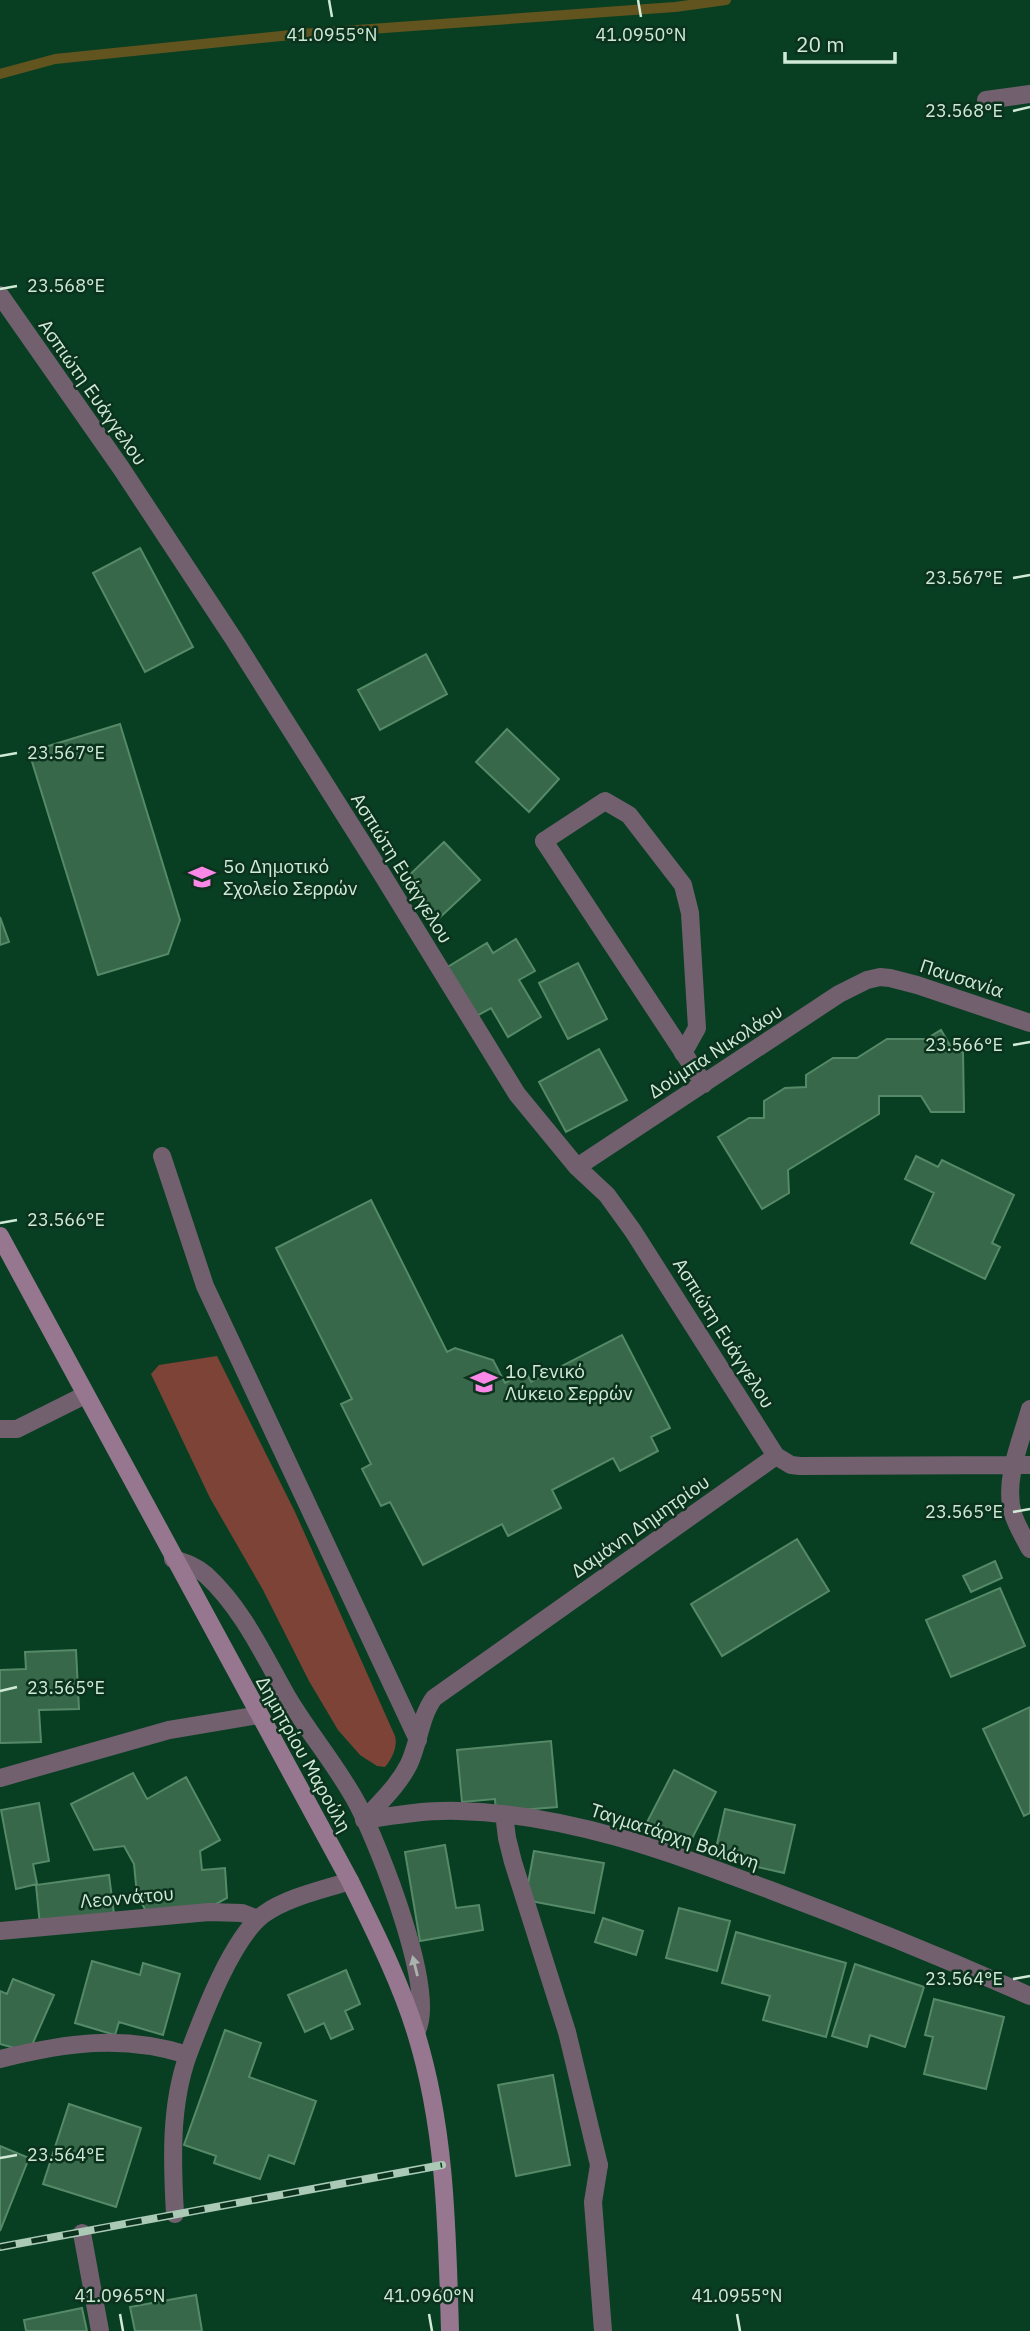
<svg xmlns="http://www.w3.org/2000/svg" width="1030" height="2331" font-family="'IBM Plex Sans',sans-serif">
  <style>
    .green { fill: #7d4336 }
    .lines { fill: none; stroke-linecap: round; stroke-linejoin: round }
    .stream { stroke: #62541e; stroke-width: 10 }
    .building { fill: #376849; stroke: #568967; stroke-width: 2 }
    .service { stroke: #73606f; stroke-width: 18 }
    .minor { stroke: #73606f; stroke-width: 18 }
    .secondary { stroke: #96778f; stroke-width: 18 }
    .rail-casing { stroke: #aacab5; stroke-width: 8 }
    .rail { stroke: #0b321c; stroke-width: 5; stroke-dasharray: 16; stroke-linecap: butt }
    .oneway { fill: #abb3ad }
    .ticks { fill: none; stroke: #d0ead7; stroke-width: 2.5 }
    .labels { text-anchor: middle; dominant-baseline: central; stroke-width: 5; stroke-linejoin: round; paint-order: stroke }
    .street-label { font-size: 19px; fill: #d0ead7; stroke: #0b321c }
    .poi-label { font-size: 19px; fill: #d0ead7; stroke: #0b321c; text-anchor: start }
    .ticks-label { font-size: 18px; text-anchor: middle; fill: #d0ead7; stroke: #0b321c; stroke-width: 5; stroke-linejoin: round; paint-order: stroke }
  </style>
  <rect width="100%" height="100%" fill="#083f22"/>
  <path class="green" d="M217 1356 295 1512 395 1736C398 1746 392 1759 385 1767L377 1766 360 1755 338 1730 309 1681 263 1590 210 1498 151 1374 159 1365Z"/>
  <g class="lines">
    <path class="stream" d="M0 74 55 59 301 34 675 7 726 0"/>
  </g>
  <path class="building" d="M140 548 193 647 145 672 93 573Z
    M426 654 447 694 380 730 358 690Z
    M120 724 180 920 168 954 98 975 29 752Z
    M507 729 559 779 529 812 476 762Z
    M444 842 480 880 437 920 402 882Z
    M0 917 9 942 0 945Z
    M516 939 535 971 519 980 541 1017 508 1037 491 1008 471 1019 441 971 487 943 493 953Z
    M578 963 607 1019 568 1039 539 983Z
    M941 1030 954 1052H963L964 1112H931L921 1096H879V1114L788 1170 789 1193 762 1209 718 1137 749 1118H764V1101L785 1088 806 1087V1075L833 1058H857L887 1039H926Z
    M599 1049 627 1100 566 1132 539 1082Z
    M916 1156 938 1167 942 1160 1014 1195 992 1243 1000 1247 985 1279 911 1243 934 1193 905 1179Z
    M371 1200 447 1352 455 1348 493 1360 505 1383 526 1372 531 1382 622 1335 670 1428 651 1437 658 1451 620 1471 613 1458 552 1490 561 1508 508 1536 502 1524 423 1565 390 1502 381 1506 362 1469 371 1464 341 1404 352 1399 276 1248Z
    M797 1539 829 1591 722 1656 691 1604Z
    M995 1561 1002 1578 971 1592 963 1576Z
    M1000 1588 1025 1646 951 1677 926 1620Z
    M76 1650 79 1709 39 1710 41 1742 0 1743V1670L26 1669 25 1652Z
    M1030 1707V1813L1024 1816 983 1729Z
    M551 1741 557 1807 496 1812 495 1799 462 1802 457 1750Z
    M674 1770 716 1792 687 1848 645 1826Z
    M133 1773 147 1799 186 1777 220 1840 200 1851 202 1870 225 1868 227 1898 216 1904 146 1911 137 1895 134 1864 124 1846 94 1850 71 1804Z
    M39 1803 49 1861 33 1864 37 1884 16 1889 1 1810Z
    M725 1809 795 1825 784 1873 714 1857Z
    M445 1845 456 1908 479 1905 483 1930 420 1941 405 1852Z
    M534 1851 604 1863 594 1913 525 1900Z
    M109 1875 114 1914 40 1925 36 1885Z
    M679 1908 730 1921 717 1971 666 1958Z
    M603 1918 643 1931 636 1955 595 1942Z
    M736 1932 846 1963 826 2037 763 2020 770 1996 722 1983Z
    M92 1961 140 1975 143 1963 180 1974 163 2035 119 2022 115 2035 75 2023Z
    M855 1964 924 1987 905 2047 870 2035 867 2047 832 2036Z
    M346 1970 360 2004 345 2011 353 2029 331 2039 324 2023 305 2032 288 1995Z
    M13 1979 54 1995 29 2052 0 2044V1991L7 1994Z
    M934 1999 1004 2017 986 2089 924 2074 933 2037 925 2035Z
    M225 2030 261 2043 249 2077 316 2101 294 2164 269 2155 260 2179 214 2163 216 2156 184 2145Z
    M553 2075 570 2165 516 2176 498 2085Z
    M69 2104 141 2128 116 2207 43 2184Z
    M0 2146 29 2158 0 2231Z
    M196 2295 202 2331H135L130 2307Z
    M82 2308 87 2331H26L24 2320Z"/>
  <g class="lines">
    <path class="service" d="M986 100 1030 94
      M544 841 605 801 629 815 683 885 690 913 697 1028 683 1053
      M162 1156 205 1286 418 1740
      M599 2165 593 2202 603 2331"/>
    <path class="minor" d="M0 295 121 468 233 638 380 871 517 1094 577 1167 607 1195 633 1231 776 1456
      M544 841 704 1084
      M577 1167 839 994 867 980 880 977 890 978 917 985 1030 1023
      M1030 1409C1021 1441 1003 1481 1013 1514 1017 1526 1024 1538 1030 1549
      M0 1429H17L85 1395
      M173 1559C186 1563 196 1566 206 1575 243 1609 264 1656 288 1698 310 1735 338 1767 358 1805 378 1844 439 1995 416 2032
      M0 1778 169 1730 259 1715
      M504 1814 507 1838 513 1862 567 2032 599 2165
      M364 1820C380 1802 398 1786 409 1764 419 1743 420 1717 434 1698L776 1456 791 1465 800 1466 1030 1465
      M364 1820C395 1815 428 1810 459 1811 569 1814 669 1852 770 1890 858 1923 944 1958 1030 1996
      M0 1931 209 1912 242 1913 258 1919
      M0 2059C65 2043 122 2034 188 2055 202 2018 232 1937 264 1914 288 1897 322 1890 350 1881
      M175 2214C172 2161 170 2105 188 2055
      M82 2233 100 2331"/>
    <path class="secondary" d="M0 1236 350 1881C374 1930 400 1981 416 2033 446 2130 447 2231 450 2331"/>
    <g class="rail-casing">
      <path id="rail" d="M0 2247 442 2165"/>
    </g>
    <use href="#rail" class="rail"/>
  </g>
  <defs><path id="oneway-solid" d="M-6-.8H1V-3.2L6.5 0L1 3.2V.8H-6Z" transform="scale(1.75)"/></defs>
  <use class="oneway" href="#oneway-solid" transform="translate(415 1966) rotate(-104)"/>
  <path class="ticks" d="M329 0 332 17M638 0 641 17M1013 111 1030 107M0 289 17 286M1013 578 1030 575M0 756 17 753M1013 1045 1030 1042M0 1223 17 1220M1013 1512 1030 1509M0 1691 17 1687M1013 1979 1030 1976M0 2158 17 2155M120 2314 123 2331M429 2314 432 2331M737 2314 740 2331"/>
  <defs>
    <g id="school-bare" transform="scale(2.1)"><path d="M0-5L7-2L0 1L-7-2ZM-4 1L0 2.5L4 1V4Q0 6-4 4Z" fill="#fb87e6" stroke="#0b321c" stroke-width="2.5" paint-order="stroke"/></g>
  </defs>
  <g fill-rule="evenodd">
    <use href="#school-bare" x="202" y="877"/>
    <use href="#school-bare" x="484" y="1382"/>
  </g>
  <g class="labels">
    <g class="street-label">
      <text transform="translate(93 392) rotate(55)">Ασπιώτη Ευάγγελου</text>
      <text transform="translate(402 868) rotate(58)">Ασπιώτη Ευάγγελου</text>
      <text transform="translate(962 978) rotate(18)">Παυσανία</text>
      <text transform="translate(715 1051) rotate(-33)">Δούμπα Νικολάου</text>
      <text transform="translate(724 1333) rotate(58)">Ασπιώτη Ευάγγελου</text>
      <text transform="translate(640 1526) rotate(-35)">Δαμάνη Δημητρίου</text>
      <text transform="translate(304 1754) rotate(61)">Δημητρίου Μαρούλη</text>
      <text transform="translate(675 1836) rotate(18)">Ταγματάρχη Βολάνη</text>
      <text transform="translate(127 1897) rotate(-5)">Λεοννάτου</text>
    </g>
    <g class="poi-label">
      <text x="223" y="866">5ο Δημοτικό<tspan x="223" dy="22">Σχολείο Σερρών</tspan></text>
      <text x="505" y="1371">1ο Γενικό<tspan x="505" dy="22">Λύκειο Σερρών</tspan></text>
    </g>
  </g>
  <g class="ticks-label">
    <text x="641" y="41">41.0950°N</text>
    <text x="332" y="41">41.0955°N</text>
    <text x="964" y="117">23.568°E</text>
    <text x="66" y="292">23.568°E</text>
    <text x="964" y="584">23.567°E</text>
    <text x="66" y="759">23.567°E</text>
    <text x="964" y="1051">23.566°E</text>
    <text x="66" y="1226">23.566°E</text>
    <text x="964" y="1518">23.565°E</text>
    <text x="66" y="1694">23.565°E</text>
    <text x="964" y="1985">23.564°E</text>
    <text x="66" y="2161">23.564°E</text>
    <text x="120" y="2302">41.0965°N</text>
    <text x="429" y="2302">41.0960°N</text>
    <text x="737" y="2302">41.0955°N</text>
  </g>
  <path d="M785 52v10h110v-10" fill="none" stroke="#d0ead7" stroke-width="3.5"/>
  <text x="796" y="52" font-size="21" fill="#d0ead7" stroke="#0b321c" stroke-width="5" paint-order="stroke">20 m</text>
</svg>
